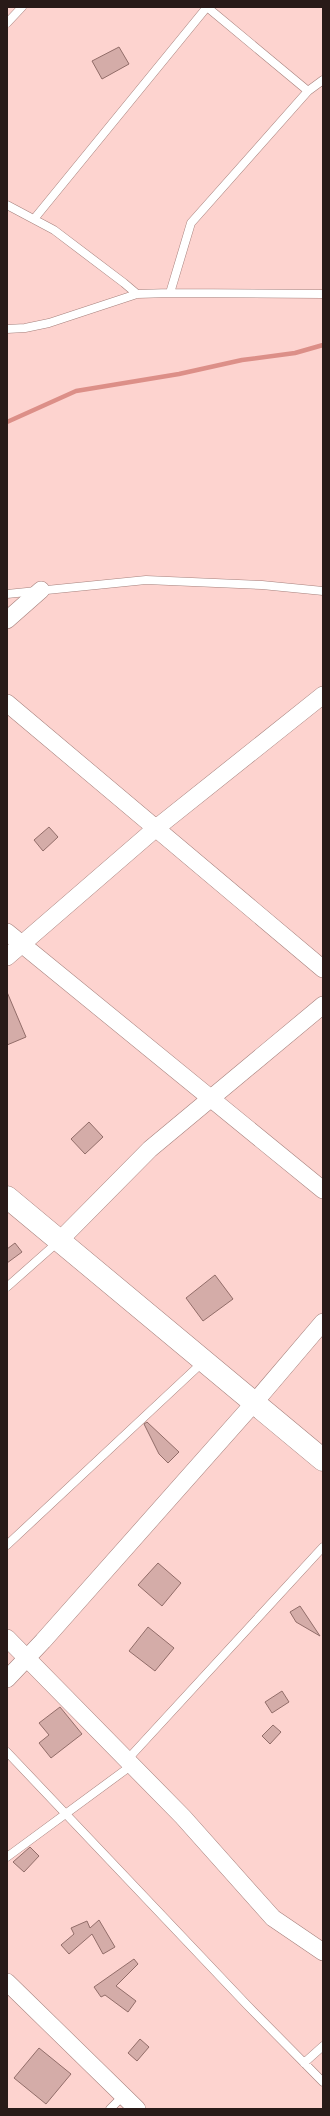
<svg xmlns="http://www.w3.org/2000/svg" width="330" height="2116" font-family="'Source Sans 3',sans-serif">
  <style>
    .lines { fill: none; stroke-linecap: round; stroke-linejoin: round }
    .stream { stroke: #dc8f88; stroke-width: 4.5 }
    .building { fill: #d4aca8; stroke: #926d69 }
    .lane-casing { stroke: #a6807c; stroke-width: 9 }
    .street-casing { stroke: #a6807c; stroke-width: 18 }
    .secondary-casing { stroke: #a6807c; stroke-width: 23 }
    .lane { stroke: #fff; stroke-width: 8 }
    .street { stroke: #fff; stroke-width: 17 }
    .secondary { stroke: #fff; stroke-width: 22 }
  </style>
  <rect width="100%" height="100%" fill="#fdd3cf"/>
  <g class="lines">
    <path class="stream" d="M7 422 76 391 179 374 242 360 295 353 323 345"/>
  </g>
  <path class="building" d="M119 47 129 64 102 79 92 61Z
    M49 827 58 837 43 851 34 840Z
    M7 992 26 1037 7 1045Z
    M89 1122 103 1137 85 1154 71 1139Z
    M15 1243 22 1252 7 1263V1249Z
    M215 1275 233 1299 203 1321 186 1298Z
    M147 1422 179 1452 168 1463 159 1454 144 1424Z
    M158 1563 181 1583 162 1606 138 1585Z
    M300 1606 320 1636 296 1622 290 1612Z
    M148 1627 174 1648 155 1671 129 1651Z
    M282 1691 289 1702 272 1713 265 1702Z
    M60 1707 82 1734 51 1758 39 1743 49 1735 39 1723Z
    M273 1725 281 1732 270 1744 262 1736Z
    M30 1847 39 1856 24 1872 13 1862Z
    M99 1920 115 1947 103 1954 92 1934 69 1954 61 1945 74 1934 71 1928 87 1921 90 1928Z
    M134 1959 138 1964 116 1986 136 2001 128 2012 105 1995 101 1997 94 1987Z
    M140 2039 149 2047 137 2061 128 2053Z
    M39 2048 71 2074 46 2104 14 2078Z"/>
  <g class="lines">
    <g class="lane-casing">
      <path id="lane" d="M7 23 22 7
        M308 91 323 80
        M7 205 54 230 124 283 137 294
        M34 219 207 7
        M170 293 191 223 308 91 207 7
        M7 329 25 328 49 323 137 294 170 293 323 294
        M7 594 146 580 262 585 323 591
        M7 1287 59 1241
        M7 1545 204 1361
        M7 1752 248 2006 323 2082
        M127 1760 323 1547
        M7 1857 132 1765
        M304 2063 323 2046
        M110 2109 123 2096"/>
    </g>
    <g class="street-casing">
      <path id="street" d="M7 620 41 590
        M7 703 323 969
        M7 932 323 1190
        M7 957 155 829 323 695
        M60 1240 150 1149 323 1005
        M7 1638 183 1817 273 1918 323 1952
        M7 1679 43 1641 254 1403 323 1322
        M7 1982 137 2109"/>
    </g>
    <g class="secondary-casing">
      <path id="secondary" d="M7 1197 323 1460"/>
    </g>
    <use href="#lane" class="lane"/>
    <use href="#street" class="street"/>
    <use href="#secondary" class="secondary"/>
  </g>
  <rect width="330" height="2116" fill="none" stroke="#281a18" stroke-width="16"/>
</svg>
